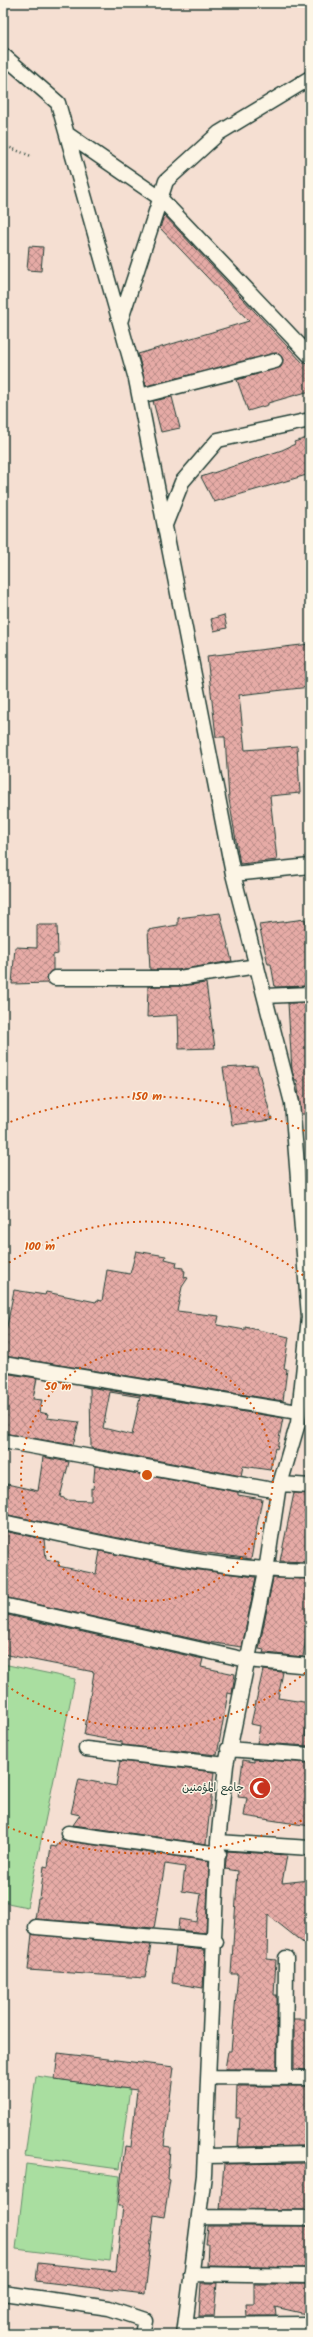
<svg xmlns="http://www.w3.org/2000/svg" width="313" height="2337" font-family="Kalam,'Playpen Sans Arabic',sans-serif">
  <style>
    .grass { fill: #a9dea0; stroke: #648e6a }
    .building { fill: url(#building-cross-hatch); stroke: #1f3d34; fill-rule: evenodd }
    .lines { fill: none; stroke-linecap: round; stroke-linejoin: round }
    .minor-casing { stroke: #1f3d34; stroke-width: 17 }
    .path { stroke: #1f3d34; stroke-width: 2.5; stroke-dasharray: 1 3; stroke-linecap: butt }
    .minor { stroke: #fcf5e5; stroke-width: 14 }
    .ring { fill: none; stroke: #d45610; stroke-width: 2; stroke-dasharray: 2 4 }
    .labels { text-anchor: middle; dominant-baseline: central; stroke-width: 3; stroke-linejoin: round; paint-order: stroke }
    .poi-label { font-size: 11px; fill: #1f3d34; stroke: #fcf5e5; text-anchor: end }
    .centre { fill: #d45610; stroke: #fcf5e5; stroke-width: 2 }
    .ring-label { font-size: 12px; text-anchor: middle; font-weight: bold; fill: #d45610; stroke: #fcf5e5; stroke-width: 3; stroke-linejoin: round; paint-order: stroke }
  </style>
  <defs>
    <pattern id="building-cross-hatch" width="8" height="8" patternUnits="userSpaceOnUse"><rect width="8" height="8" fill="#e6aba6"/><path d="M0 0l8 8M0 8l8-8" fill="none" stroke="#ba8c88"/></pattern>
  </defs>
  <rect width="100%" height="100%" fill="#f5dfd2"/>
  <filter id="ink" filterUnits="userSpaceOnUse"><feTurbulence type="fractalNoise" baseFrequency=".025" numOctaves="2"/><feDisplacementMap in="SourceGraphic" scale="8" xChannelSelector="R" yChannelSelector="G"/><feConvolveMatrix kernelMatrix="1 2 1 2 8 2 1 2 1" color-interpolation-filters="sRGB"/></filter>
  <g filter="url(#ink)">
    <path class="grass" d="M3 1664 75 1679 27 1907 3 1902Z
      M36 2076 130 2089 119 2169 25 2156Z
      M26 2164 120 2176 110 2261 16 2249Z"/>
    <path class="building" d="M164 215 303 363 310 364V391L268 403V405L248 411 237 380 281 367 283 359 277 353 146 386 138 354 249 321 160 228Z
      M29 246 43 247 41 271 27 270Z
      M172 397 180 428 161 432 153 401Z
      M310 437V474L214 502 201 477 282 450 295 444 294 442Z
      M224 615 227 628 214 631 211 619Z
      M310 644V687L239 695 245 750 297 746 300 793 270 796 277 860 240 864 229 799 225 737H216L207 656Z
      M220 913 232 961 178 970H150L148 930 178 925V918Z
      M305 919 310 956V986L275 987 271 964H268L259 925Z
      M37 925H57L58 954 53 955V970L47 978 49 983 12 984 15 947 37 948Z
      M206 983 215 1048 179 1049 178 1015 147 1017 148 986H179Z
      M288 1003H310V1114H301L297 1080H295L292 1071Z
      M257 1066 272 1120 232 1125 223 1068Z
      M136 1251 166 1256 165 1259 177 1262 176 1267 183 1268V1270L185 1271 184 1277 188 1278 182 1287 177 1311 219 1316 217 1325 245 1330V1327L289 1337 284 1368 287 1369 283 1401 3 1356V1325L7 1326 14 1290 45 1295 46 1292 96 1302 97 1300 102 1301 107 1270 130 1274Z
      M3 1373 37 1378 33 1399 42 1400 39 1412 48 1414 47 1418 79 1422 73 1445 3 1433Z
      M82 1386 283 1418 277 1449 275 1448 270 1470 243 1466 241 1476 91 1448 90 1388ZM110 1392 140 1397 132 1435 103 1428Z
      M43 1457 69 1462 60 1497 64 1498 65 1500 91 1501V1488L93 1489 95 1466 238 1492V1495L262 1499 251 1559 157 1546 3 1514 7 1484 38 1491Z
      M294 1493 310 1494V1562L280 1561Z
      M3 1531 44 1539 46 1559 59 1562 58 1566 96 1574 100 1551 192 1569 256 1577 242 1647 207 1642 3 1597Z
      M273 1578 310 1579V1612L303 1657 266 1653H263L264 1650 259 1649Z
      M3 1614 203 1659 201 1667 235 1674 232 1694 228 1693 217 1755 122 1745V1742L84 1735 94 1672 3 1654Z
      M263 1670 283 1672 278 1698 310 1703 305 1736 310 1737V1746L257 1743 260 1726 251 1724Z
      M254 1759 310 1763V1826L244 1816 247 1798 238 1797 243 1760 254 1762Z
      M120 1761 214 1772 206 1844 73 1825 80 1815 71 1813 79 1779 116 1786Z
      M62 1839 67 1841 209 1861 206 1933 178 1930 179 1919 197 1922 201 1894 182 1891 185 1867 165 1864 154 1928 35 1919 38 1899H40L44 1866 48 1867 51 1846 56 1847Z
      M227 1851 287 1855 282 1883 310 1880V1921H307V1946L268 1915 267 1959 276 1960 274 1995H277V2069H225L228 2051H231L238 1974H231L238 1871 225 1869Z
      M32 1934 151 1945 145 1978 28 1970Z
      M176 1947 205 1950 203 1988 172 1983Z
      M294 2019H310V2070L294 2069Z
      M58 2053 174 2067 164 2146 170 2147 168 2179 170 2180 164 2217 154 2215 145 2294 36 2281 38 2263 116 2271 123 2206H118L123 2162 125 2146 131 2147 137 2090 55 2079Z
      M237 2086H310L309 2146 238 2147 240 2118H236Z
      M310 2163V2210L220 2209 224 2164Z
      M208 2226H310V2268L207 2266 208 2244H206Z
      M201 2283H217L214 2316H199Z
      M254 2284H310V2301H308L306 2314 275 2307 276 2316H247L246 2304H254Z"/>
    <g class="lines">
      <g class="minor-casing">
        <path id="minor" d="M3 55 58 103 136 379 233 874 292 1103 309 1317 298 1423 278 1491 266 1571 226 1765 218 1842 204 2175 184 2334
          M67 134 160 198 310 356
          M120 322 166 181 219 133 310 78
          M140 396 275 361
          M165 525 182 482 218 440 310 420
          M233 874 310 866
          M55 978H179L257 966
          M265 996 310 994
          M3 1364 298 1412
          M3 1441 278 1491
          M282 1484 310 1486
          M3 1522C104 1543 206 1570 310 1571
          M3 1605 247 1660 310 1666
          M86 1749 226 1765
          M228 1749 310 1755
          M68 1833 219 1854
          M218 1842 310 1848
          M36 1927 216 1942
          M209 2077 310 2078
          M285 2078 286 1958
          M205 2156 310 2154
          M199 2217 310 2218
          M191 2274 310 2276
          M3 2293 109 2308 145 2320 142 2334
          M185 2325 310 2324"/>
      </g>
      <path class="path" d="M3 145 31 156"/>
      <use href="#minor" class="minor"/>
    </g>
  </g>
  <g class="ring">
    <circle cx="147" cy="1475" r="126"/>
    <path d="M310 1669A253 253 0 0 1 4 1684M4 1266A253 253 0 0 1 310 1281"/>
    <path d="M307 1818A379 379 0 0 1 5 1826M5 1124A379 379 0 0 1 307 1132"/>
  </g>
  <defs>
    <g id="mosque-disc" transform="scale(1.15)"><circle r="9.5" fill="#c8321e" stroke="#fcf5e5"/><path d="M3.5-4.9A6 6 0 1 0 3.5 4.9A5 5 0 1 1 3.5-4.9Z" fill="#fff"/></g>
  </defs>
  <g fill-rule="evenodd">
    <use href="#mosque-disc" x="260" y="1788"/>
  </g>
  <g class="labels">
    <g class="poi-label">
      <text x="244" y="1788">جامع المؤمنين</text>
    </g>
  </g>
  <circle cx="147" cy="1475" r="6" class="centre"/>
  <g class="ring-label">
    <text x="147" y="1100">150 m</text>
    <text x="40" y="1250">100 m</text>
    <text x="58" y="1390">50 m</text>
  </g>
  <rect width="313" height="2337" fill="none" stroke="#fcf5e5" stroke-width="16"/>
  <rect x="8" y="8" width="297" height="2321" fill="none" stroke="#1f3d34" stroke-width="1.5" filter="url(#ink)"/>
</svg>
